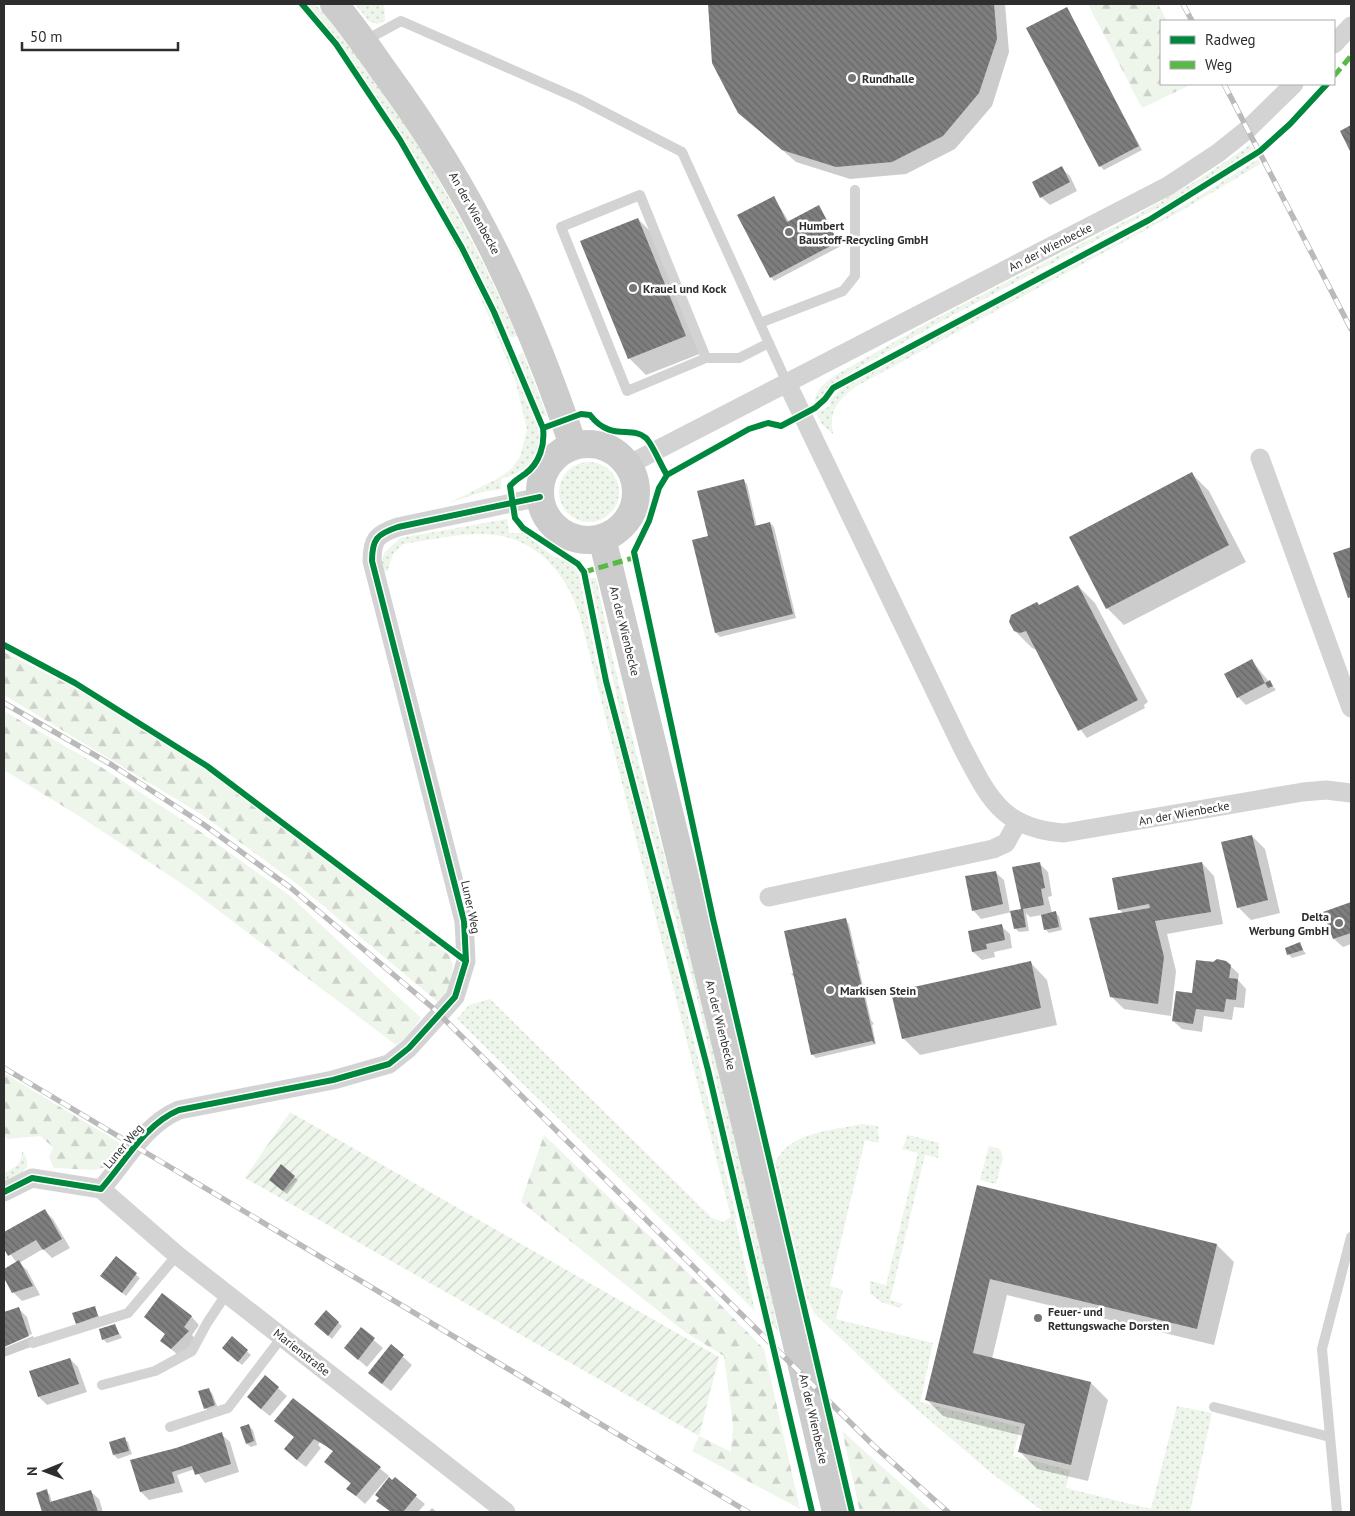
<svg xmlns="http://www.w3.org/2000/svg" width="1355" height="1516" font-family="'PT Sans',sans-serif">
  <style>
    .grass { fill: url(#grass-dots) }
    .forest { fill: url(#forest-firs) }
    .garden { fill: url(#garden-furrows) }
    .shadow { fill: #0003 }
    .building { fill: url(#building-back-hatch) }
    .lines { fill: none; stroke-linecap: round; stroke-linejoin: round }
    .lane { stroke: #d3d3d3; stroke-width: 10 }
    .street { stroke: #d3d3d3; stroke-width: 19 }
    .secondary { stroke: #ccc; stroke-width: 28 }
    .rail-casing { stroke: #bababa; stroke-width: 5.5 }
    .rail { stroke: #fff; stroke-width: 4; stroke-dasharray: 11; stroke-linecap: butt }
    .quiet { stroke: #58b947; stroke-width: 5; stroke-dasharray: 10 5; stroke-linecap: butt }
    .cycleway-casing { stroke: #fff; stroke-width: 9 }
    .cycleway { stroke: #00873e; stroke-width: 6 }
    .poi-dot { fill: #777; stroke: #fff; stroke-width: 2 }
    .labels { text-anchor: middle; dominant-baseline: central; stroke-width: 5; stroke-linejoin: round; paint-order: stroke }
    .poi-label { font-size: 12px; font-weight: bold; fill: #2e2e2e; stroke: #fff; text-anchor: start }
    .street-label { font-size: 12px; fill: #2e2e2e; stroke: #fff }
  </style>
  <defs>
    <pattern id="grass-dots" width="8" height="8" patternUnits="userSpaceOnUse" patternTransform="scale(1.25)"><rect width="8" height="8" fill="#eef5eb"/><path d="M2 2h.1M6 6h.1" fill="none" stroke="#ccd2ca" stroke-width="1.8" stroke-linecap="round"/></pattern>
    <pattern id="forest-firs" width="22" height="20" patternUnits="userSpaceOnUse" patternTransform="scale(1.25)"><rect width="22" height="20" fill="#eef5eb"/><path d="M5 1l3.5 6h-7zM16 11l3.5 6h-7z" fill="#ccd2ca"/></pattern>
    <pattern id="garden-furrows" width="10" height="10" patternUnits="userSpaceOnUse" patternTransform="scale(1.25)"><rect width="10" height="10" fill="#eef5eb"/><path d="M-1 1l2-2M0 10L10 0M9 11l2-2" fill="none" stroke="#ccd2ca"/></pattern>
    <pattern id="building-back-hatch" width="6" height="6" patternUnits="userSpaceOnUse" patternTransform="scale(1.25)"><rect width="6" height="6" fill="#7e7e7e"/><path d="M-1 5l2 2M0 0l6 6M5-1l2 2" fill="none" stroke="#686868"/></pattern>
  </defs>
  <rect width="100%" height="100%" fill="#fff"/>
  <path class="grass" d="M306 4H315C400 102 465 218 517 336L511 338C455 219 392 104 306 4Z
    M355 4H384L385 21 377 24 369 21Z
    M1250 145 1254 149 1179 197 946 319 853 371 830 386 814 404C816 390 823 384 834 376L933 320 1137 215 1201 178Z
    M1258 159 1260 164 1181 211 857 386C839 399 828 409 833 434L822 424 816 413 830 406 831 399 840 390 976 314 1125 239 1193 200Z
    M449 229C478 283 502 339 524 396 529 409 541 428 539 442 535 465 521 473 501 479V489L482 492 449 503 497 479 511 469 520 457 527 430 516 383 495 331 475 285 447 231Z
    M523 353 547 416H544L540 412 519 358 518 355Z
    M559 492a30 30 0 1 1 60 0a30 30 0 1 1-60 0Z
    M507 519 509 533H523L553 556 573 564 579 575 596 660 671 946 737 1220 735 1219 755 1311 457 1019 469 1005 490 999 712 1218 723 1222 731 1217 581 620C568 573 534 534 482 534 456 534 429 540 403 544L393 554 387 572 381 569V561L385 552 400 538Z
    M590 578H596L613 660 637 756 702 994 764 1259 778 1331 771 1324 696 993 630 756Z
    M862 1124 878 1126 879 1143 865 1140 830 1286 843 1290 836 1319 933 1343 920 1402 1020 1427 1013 1456 1070 1470 1066 1488 1151 1509 1177 1406 1212 1413 1190 1512H1044L990 1472 898 1393 814 1313 807 1298 775 1163C790 1131 831 1131 862 1124Z
    M908 1135 939 1143 938 1158 925 1155 890 1300 903 1304 900 1308 881 1302 870 1293V1281L886 1285 918 1153 902 1149Z
    M989 1146 1000 1149 1003 1157 996 1184 980 1180Z
    M22 1151C36 1169 19 1175 4 1182V1173C15 1167 22 1165 22 1151Z"/>
  <path class="forest" d="M1088 4H1158L1167 21H1161V84H1192L1142 108Z
    M4 652 71 686 207 767 449 955 453 966 447 998 439 1003 297 884 204 816 4 695Z
    M4 711 101 767 195 828 289 895 421 1018 406 1038 396 1045 190 889 79 816 4 770Z
    M4 1073 118 1142 122 1150 113 1165 94 1170 54 1168 49 1157 53 1147 40 1136 8 1139 4 1136Z
    M544 1135 706 1290 764 1349 800 1509 692 1451 699 1436 731 1452 733 1426 724 1356 685 1332 521 1202Z
    M842 1430 852 1440 933 1512H860Z"/>
  <path class="garden" d="M290 1112 719 1357 699 1436 245 1178Z"/>
  <path class="shadow" d="M709 4H1005L1009 52 992 106 955 149 906 174 850 179 796 162 739 112Z
    M1067 9 1142 150 1104 170 1100 166Z
    M1061 168 1070 176 1077 191 1050 205 1041 197Z
    M774 197 789 222 819 207 841 246 774 281 771 277Z
    M638 219 655 236 702 353 646 375 629 358Z
    M1192 474 1209 491 1246 562 1124 625 1107 608 1071 538Z
    M743 481 747 484 757 527 770 523 774 527 796 618 720 637 716 633 709 537Z
    M1351 548V599L1335 554Z
    M1078 586 1095 603 1148 702 1144 705 1145 708 1087 738 1071 717 1037 650 1032 648 1015 631 1040 606Z
    M1252 661 1276 690 1246 705 1238 697Z
    M1252 836 1265 849 1280 913 1251 920 1238 907Z
    M1039 863 1048 872 1052 896 1048 897 1052 913H1055L1059 916 1062 930 1049 933 1045 929 1042 915 1030 917 1026 913 1029 931 1019 932 1015 928 1012 912 981 919 973 910 995 872 1004 880 1010 912 1022 911Z
    M1202 863 1214 876 1223 924 1167 934 1176 971 1171 1016 1124 1009 1111 996 1123 913 1119 909Z
    M1351 903V944L1343 947 1334 939 1325 913Z
    M845 920 849 924 857 959 860 963 858 964 871 1020 874 1024 872 1025 876 1044 816 1058 812 1054 794 977 791 974 794 972 805 926 808 928Z
    M1001 926 1010 934 1012 948 994 952 995 957 982 960 973 952 969 932Z
    M1299 944 1306 954 1292 958 1288 954Z
    M1197 961 1226 962 1239 974 1238 980 1246 989 1244 1008 1234 1007 1232 1020 1204 1016 1202 1032 1182 1029 1173 1021 1193 994Z
    M1030 962 1047 980 1057 1025 920 1055 903 1038Z
    M294 1177 298 1180 287 1194 274 1184Z
    M978 1187 1217 1245 1234 1262 1214 1345 1007 1295 992 1359 1091 1383 1108 1400 1088 1481 1037 1469 1020 1452 1023 1436 943 1416 926 1399Z
    M45 1211 53 1219 70 1248 52 1258 43 1249 19 1263 27 1270 40 1295 22 1301 13 1292 4 1275V1270L17 1263 4 1246V1234Z
    M116 1258 140 1278 126 1296 106 1279Z
    M94 1307 101 1320 81 1327 77 1323Z
    M18 1308 27 1317 32 1334 4 1345V1313Z
    M326 1312 342 1326 332 1339 319 1328Z
    M191 1316 199 1325 192 1335 196 1340 180 1357 161 1340 166 1335 145 1317Z
    M115 1325 122 1338 107 1343 103 1339Z
    M361 1329 383 1348 367 1367 354 1356Z
    M33 1336 36 1345 4 1357V1348Z
    M232 1338 251 1355 242 1365 227 1352Z
    M391 1346 412 1365 391 1391 378 1381Z
    M70 1359 78 1367 87 1392 47 1405 39 1397Z
    M278 1388 287 1396 270 1416 257 1406Z
    M208 1389 212 1393 218 1408 209 1412 205 1408Z
    M276 1421 323 1422 389 1476 365 1504 348 1489 351 1484 334 1470V1452L320 1442 318 1445 321 1448 306 1467 294 1458 295 1438Z
    M249 1426 253 1430 257 1445 251 1447 247 1444Z
    M221 1434 230 1442 239 1472 205 1483 195 1469 177 1475 183 1492 149 1500 141 1492 132 1461 164 1451 189 1449 188 1444Z
    M124 1439 128 1442 132 1454 118 1459 114 1455Z
    M395 1479 425 1504 418 1512H391L378 1501Z
    M46 1491 50 1495 52 1503 90 1491 99 1499 103 1512H43L37 1494Z
    M432 1508 437 1512H428Z"/>
  <path class="building" d="M708 4H994L997 39 979 93 943 136 892 162 836 167 782 150 738 113 712 63Z
    M1067 7 1139 146 1099 167 1026 28Z
    M1351 125V153L1340 131Z
    M1062 166 1070 182 1040 198 1032 182Z
    M774 196 787 222 819 205 838 242 770 278 737 215Z
    M638 218 686 336 628 359 580 241Z
    M1192 472 1229 545 1106 609 1069 537Z
    M744 479 755 526 770 522 793 614 715 633 692 540 708 536 697 491Z
    M1351 547V597L1348 598 1333 553Z
    M1078 585 1138 700 1078 731 1026 631 1020 633 1014 631 1009 622 1011 615 1037 602 1039 605Z
    M1252 659 1265 683 1270 680 1273 686 1268 688 1265 683 1237 698 1224 674Z
    M1252 835 1268 900 1237 908 1221 842Z
    M1040 862 1045 888 1041 889 1044 905 1023 909 1026 927 1014 929 1010 911 1021 909 1012 867Z
    M1202 862 1211 912 1155 921 1164 957 1158 1004 1110 997 1089 918 1150 908 1149 904 1118 910 1112 878Z
    M996 871 1003 904 972 911 965 876Z
    M1351 902V933L1333 939 1323 912Z
    M1056 911 1059 927 1044 930 1041 915Z
    M846 918 875 1044 872 1041 811 1055 784 931Z
    M1002 924 1005 940 986 944 987 949 972 952 968 931Z
    M1300 942 1303 950 1287 955 1285 948Z
    M1217 959 1226 961 1231 965 1229 978 1238 979 1236 1000 1226 999 1224 1012 1196 1009 1193 1024 1172 1021 1176 991 1192 993 1196 960 1213 962Z
    M1031 961 1041 1008 902 1039 891 992Z
    M281 1164 295 1176 283 1191 269 1180Z
    M977 1185 1217 1244 1197 1329 990 1279 973 1353 1091 1382 1071 1465 1018 1452 1025 1424 925 1400Z
    M45 1209 62 1239 43 1250 36 1240 8 1256 4 1249V1232Z
    M116 1256 137 1273 122 1293 100 1276Z
    M19 1260 33 1286 12 1293 4 1278V1269Z
    M162 1293 192 1316 184 1327 189 1331 171 1349 160 1341 165 1334 144 1317Z
    M95 1306 98 1316 76 1324 72 1313Z
    M19 1307 29 1336 4 1347V1312Z
    M326 1310 339 1322 328 1336 314 1324Z
    M115 1324 119 1334 102 1340 99 1329Z
    M361 1327 375 1338 358 1360 344 1348Z
    M232 1336 248 1350 238 1362 222 1348Z
    M391 1344 404 1355 382 1384 368 1373Z
    M70 1358 79 1384 38 1397 29 1371Z
    M265 1375 279 1387 261 1409 247 1397Z
    M209 1388 215 1405 204 1409 198 1391Z
    M293 1398 381 1467 356 1496 346 1489 351 1483 324 1462 333 1451 326 1446 314 1439 297 1460 284 1449 294 1437 274 1421Z
    M249 1424 254 1441 246 1444 240 1427Z
    M222 1432 231 1464 195 1475 192 1466 172 1472 175 1483 140 1492 130 1460 176 1448Z
    M125 1437 129 1451 113 1455 109 1442Z
    M389 1477 392 1480 395 1477 417 1495 403 1512H391L376 1501 379 1498 375 1495Z
    M47 1489 50 1502 91 1490 98 1512H42L36 1493Z"/>
  <g class="lines">
    <path class="lane" d="M364 41 401 21 579 99 682 152 787 383
      M760 323 843 291 855 276V190
      M706 358 640 195 561 227 627 391 706 358H739L769 343
      M33 1343 128 1313 177 1255
      M102 1385 155 1371 192 1351 207 1323 227 1293
      M1214 1407 1330 1437
      M170 1427 228 1408 282 1337
      M1337 1512 1322 1349 1351 1237"/>
    <path class="street" d="M1334 44 1351 26
      M787 383 962 747C988 796 1001 829 1064 833L1303 792 1326 790 1351 793
      M1260 458 1351 708
      M628 465 1168 186 1218 153 1248 129 1294 84
      M769 897 993 849 1006 843 1017 823
      M101 1189C125 1162 145 1124 179 1110L333 1080 389 1064 409 1048 455 997 466 961 464 921 372 561C372 539 377 534 398 527L540 497
      M4 1192 32 1178 101 1189 177 1255 506 1512"/>
    <path class="secondary" d="M334 4C353 26 369 50 386 74 473 193 526 306 573 445
      M540 492a48 48 0 1 1 96 0a48 48 0 1 1-96 0Z
      M602 538 748 1135 836 1512"/>
    <g class="rail-casing">
      <path id="rail" d="M1183 4 1192 21
        M1224 84 1351 329
        M4 703 112 765 203 824 291 888 433 1008 874 1446 948 1512
        M4 1068 748 1512"/>
    </g>
    <use href="#rail" class="rail"/>
    <path class="quiet" d="M1334 76 1351 56
      M584 572 633 558"/>
    <g class="cycleway-casing">
      <path id="cycleway" d="M302 4 336 44 400 140 462 248 494 312 543 428C545 444 540 463 525 474 519 478 515 480 510 486L515 518 523 528 578 564 584 572 606 681 708 1070 812 1512
        M543 428 581 414 590 415C611 442 631 425 646 438 653 445 661 466 667 475
        M4 645 75 683 207 766 466 961
        M4 1192 32 1178 101 1189C125 1162 145 1124 179 1110L333 1080 389 1064 409 1048 455 997 466 961 464 921 372 561C372 539 377 534 398 527L540 497
        M852 1512 713 919 634 552 649 521 659 488 667 475 749 429 768 423 781 426 815 408 825 399 833 388 1149 220 1260 151 1290 124 1327 84"/>
    </g>
    <use href="#cycleway" class="cycleway"/>
  </g>
  <g class="poi-dot">
    <circle cx="852" cy="78" r="5"/>
    <circle cx="789" cy="232" r="5"/>
    <circle cx="633" cy="288" r="5"/>
    <circle cx="1339" cy="923" r="5"/>
    <circle cx="830" cy="990" r="5"/>
    <circle cx="1038" cy="1318" r="5"/>
  </g>
  <g class="labels">
    <g class="poi-label">
      <text x="862" y="78">Rundhalle</text>
      <text x="799" y="225">Humbert<tspan x="799" dy="14">Baustoff-Recycling GmbH</tspan></text>
      <text x="643" y="288">Krauel und Kock</text>
      <text x="1329" y="916" text-anchor="end">Delta<tspan x="1329" dy="14">Werbung GmbH</tspan></text>
      <text x="840" y="990">Markisen Stein</text>
      <text x="1048" y="1311">Feuer- und<tspan x="1048" dy="14">Rettungswache Dorsten</tspan></text>
    </g>
    <g class="street-label">
      <text transform="translate(475 213) rotate(61)">An der Wienbecke</text>
      <text transform="translate(1050 247) rotate(-27)">An der Wienbecke</text>
      <text transform="translate(625 631) rotate(76)">An der Wienbecke</text>
      <text transform="translate(1184 813) rotate(-10)">An der Wienbecke</text>
      <text transform="translate(471 907) rotate(78)">Luner Weg</text>
      <text transform="translate(721 1025) rotate(76)">An der Wienbecke</text>
      <text transform="translate(123 1146) rotate(-50)">Luner Weg</text>
      <text transform="translate(302 1352) rotate(38)">Marienstraße</text>
      <text transform="translate(814 1419) rotate(77)">An der Wienbecke</text>
    </g>
  </g>
  <rect width="1355" height="1516" fill="none" stroke="#2e2e2e" stroke-width="10"/>
  <rect x="1160" y="20" width="175" height="65" fill="#ffffff" stroke="#ababab"/>
  <rect x="1170" y="36" width="25" height="8" fill="#00873e" stroke="#ababab"/>
  <text x="1205" y="45" font-size="15" fill="#2e2e2e">Radweg</text>
  <rect x="1170" y="61" width="25" height="8" fill="#58b947" stroke="#ababab"/>
  <text x="1205" y="70" font-size="15" fill="#2e2e2e">Weg</text>
  <g transform="translate(45 1471) rotate(269)" stroke="#ffffff" stroke-width="4" paint-order="stroke">
  <path d="M0-4L9 19L0 12L-9 19Z" fill="#2e2e2e"/>
  <text y="-8" font-size="14" font-weight="bold" text-anchor="middle" fill="#2e2e2e">N</text>
  </g>
  <path d="M22 42v8h156v-8" fill="none" stroke="#2e2e2e" stroke-width="2.5"/>
  <text x="30" y="42" font-size="15" fill="#2e2e2e" stroke="#ffffff" stroke-width="4" paint-order="stroke">50 m</text>
</svg>
